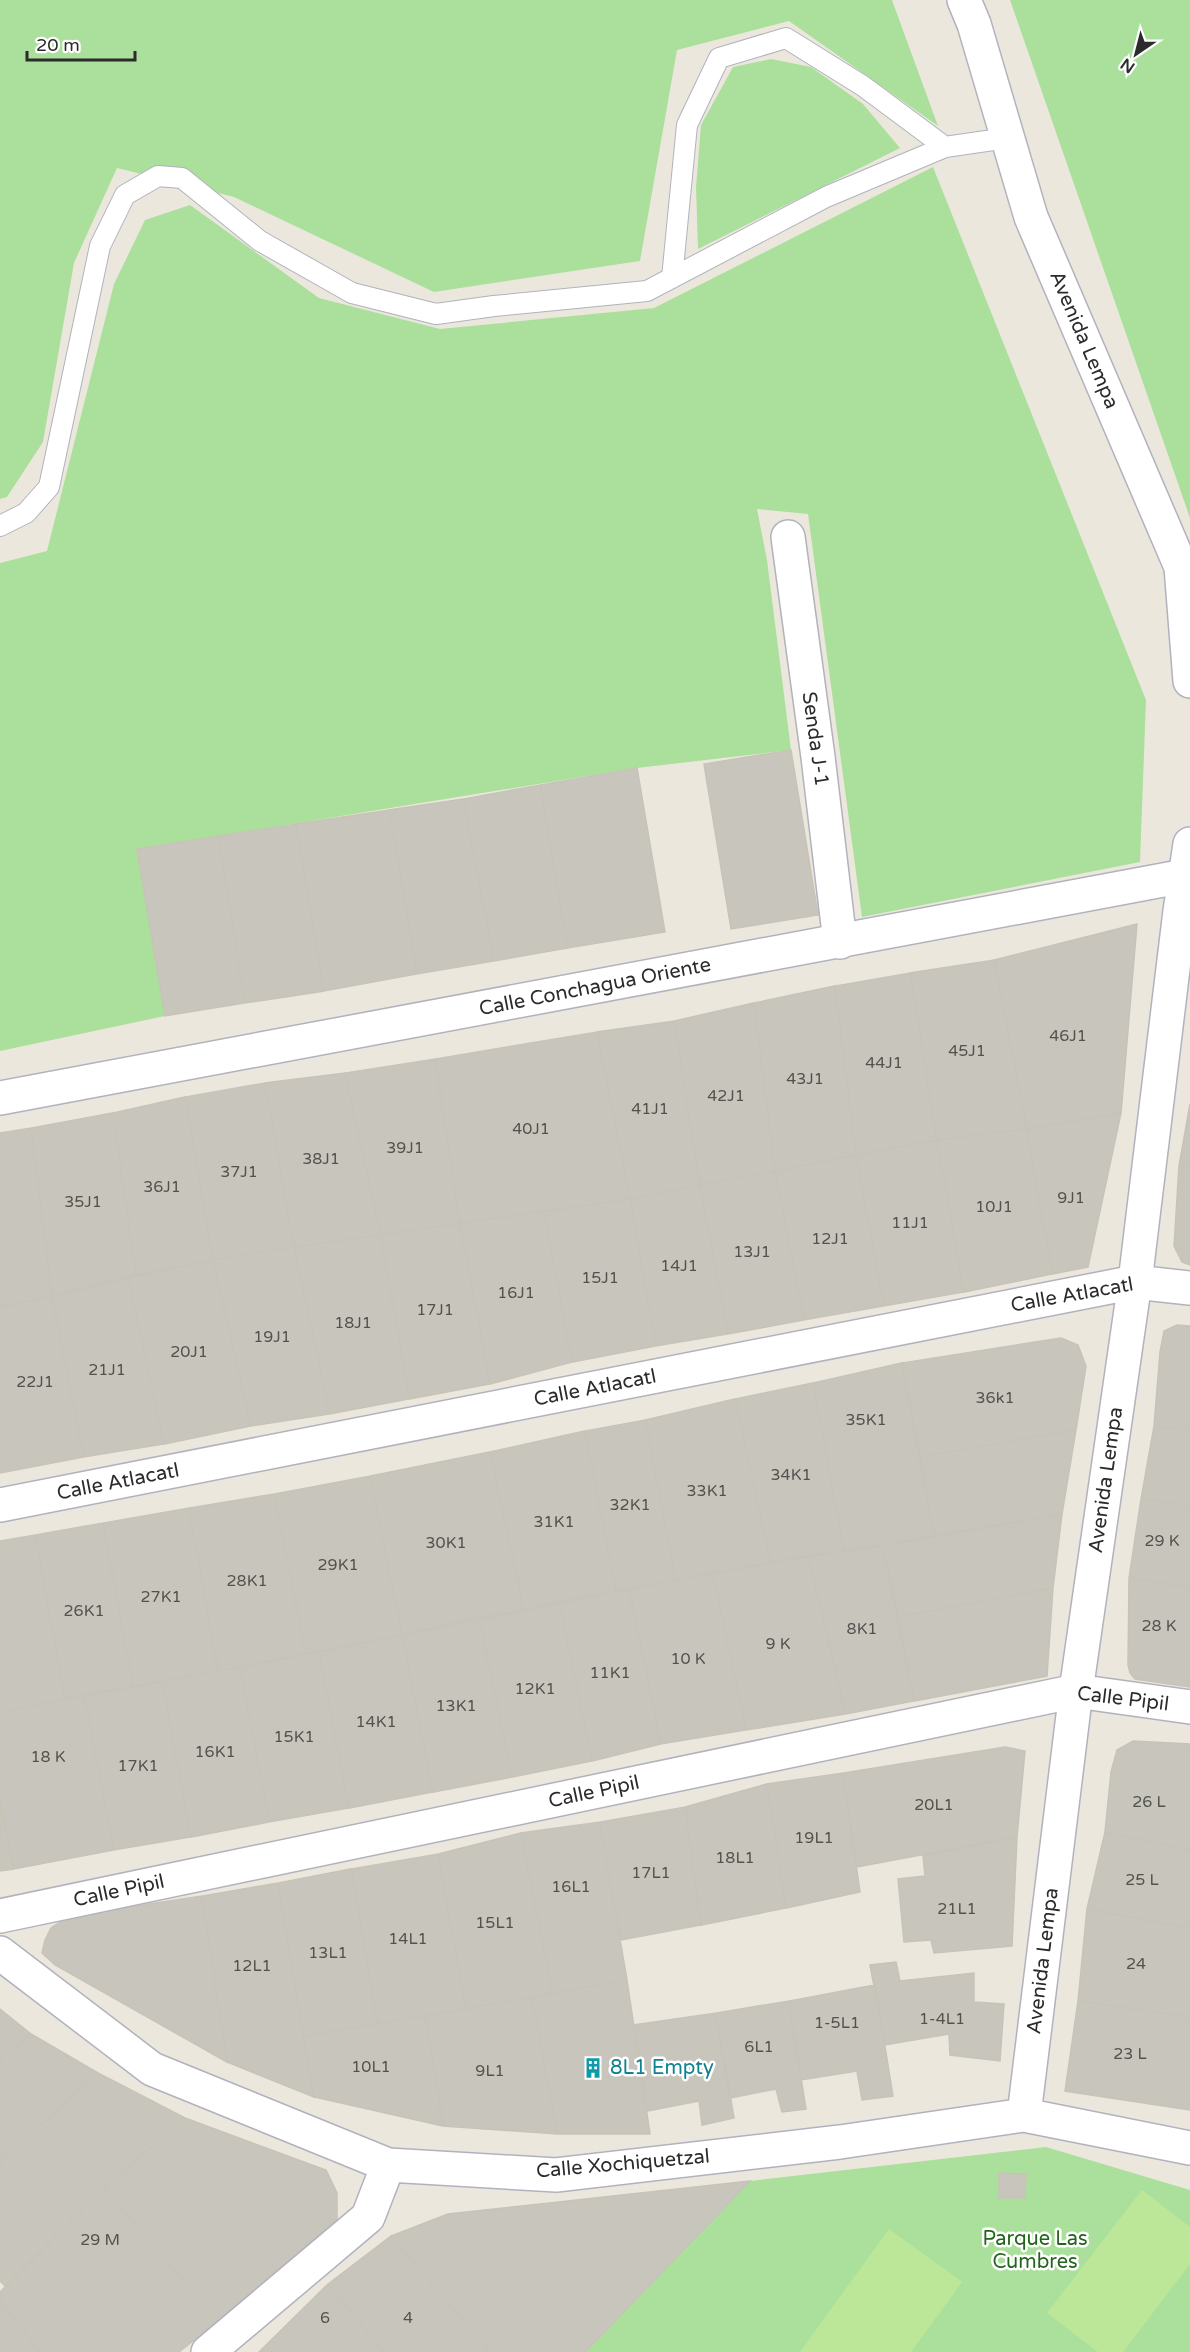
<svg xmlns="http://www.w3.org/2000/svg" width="1190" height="2352" font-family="'Varela Round',sans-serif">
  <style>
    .green { fill: #abe09c }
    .pitch { fill: #bde798 }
    .building { fill: #c8c5bc; stroke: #c7c3b7; stroke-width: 1.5 }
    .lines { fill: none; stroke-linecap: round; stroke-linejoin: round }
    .service-casing { stroke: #b1b2be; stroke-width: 22 }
    .minor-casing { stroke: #b1b2be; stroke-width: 36 }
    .secondary-casing { stroke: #b1b2be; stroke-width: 36 }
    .service { stroke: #fff; stroke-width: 20 }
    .minor { stroke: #fff; stroke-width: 33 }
    .secondary { stroke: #fff; stroke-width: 33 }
    .labels { text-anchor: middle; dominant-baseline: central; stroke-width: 5; stroke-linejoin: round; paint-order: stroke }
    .number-label { font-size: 16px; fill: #52524f }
    .street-label { font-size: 20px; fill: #2b2b2b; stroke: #fff }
    .culture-label { font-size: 20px; fill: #0d838f; stroke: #fff; text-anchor: start }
    .park-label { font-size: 20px; fill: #24651d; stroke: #fff }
  </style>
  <rect width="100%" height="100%" fill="#ece7dd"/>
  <path class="green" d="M0 0H892L938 126 789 21 677 50 640 261 434 292 234 197 117 168 74 263 43 442 7 497 0 499Z
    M1010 0H1190V518Z
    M771 59 811 67 863 104 900 148 698 249 696 187 701 125 733 67Z
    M933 167 1146 700 1140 862 862 917 808 514 757 509 767 560 791 750 637 768 138 849 165 1016 0 1051V563L47 551 114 284 145 220 190 205 319 298 440 329 654 308Z
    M1046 2147 1190 2190V2352H585L750 2181Z"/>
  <path class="pitch" d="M1142 2190 1190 2227V2264L1123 2352H1098L1047 2313Z
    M889 2229 962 2282 911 2352H800Z"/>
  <path class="building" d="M791 750 818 915 731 929 704 764Z
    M637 768 665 932 568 948 540 785Z
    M540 785 568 948 494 961 463 799Z
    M463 799 494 961 417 974 389 810Z
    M389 810 417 974 324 991 296 824Z
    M296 824 324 991 245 1003 218 836Z
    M218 836 245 1003 165 1016 137 849Z
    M1137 924 1121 1113 1027 1129 994 960Z
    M994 960 1027 1129 937 1140 910 973Z
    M910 973 937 1140 856 1155 835 986Z
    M835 986 856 1155 775 1171 754 1003Z
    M754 1003 775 1171 700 1185 674 1021Z
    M674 1021 700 1185 630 1199 597 1032Z
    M597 1032 630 1199 460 1223 435 1059Z
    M435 1059 460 1223 381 1235 345 1073Z
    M345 1073 381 1235 294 1247 265 1083Z
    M265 1083 294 1247 213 1260 185 1097Z
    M185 1097 213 1260 136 1276 113 1113Z
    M1190 1104V1168L1179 1166Z
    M113 1113 136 1276 52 1296 31 1128Z
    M1121 1113 1088 1267 1052 1274 1027 1129Z
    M31 1128 52 1296 0 1307V1133Z
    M1027 1129 1052 1274 964 1292 937 1140Z
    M937 1140 964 1292 884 1306 856 1155Z
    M856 1155 884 1306 804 1320 775 1171Z
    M1179 1166 1190 1168V1265L1182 1262 1174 1246Z
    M775 1171 804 1320 728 1334 700 1185Z
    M700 1185 728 1334 656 1346 630 1199Z
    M630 1199 656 1346 572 1362 544 1211Z
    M544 1211 572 1362 490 1384 460 1223Z
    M460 1223 490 1384 409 1399 381 1235Z
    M381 1235 409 1399 330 1414 294 1247Z
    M294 1247 330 1414 251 1426 213 1260Z
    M213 1260 251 1426 164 1444 128 1277Z
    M128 1277 164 1444 84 1457 52 1296Z
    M52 1296 84 1457 0 1473V1307Z
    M1177 1325 1190 1326V1430L1154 1426 1160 1352 1164 1331Z
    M1061 1338 1078 1345 1086 1366 1076 1430 920 1457 902 1363Z
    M902 1363 934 1536 844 1551 813 1383Z
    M813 1383 844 1551 771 1563 735 1399Z
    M735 1399 771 1563 676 1580 645 1420Z
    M645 1420 676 1580 616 1591 585 1431Z
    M1154 1426 1190 1430V1505L1141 1499Z
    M1076 1430 1062 1514 934 1536 920 1457Z
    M585 1431 616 1591 524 1611 490 1452Z
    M490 1452 524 1611 402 1635 370 1476Z
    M370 1476 402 1635 306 1654 274 1494Z
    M274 1494 306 1654 218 1671 189 1508Z
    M1141 1499 1190 1505V1587L1129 1578Z
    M189 1508 218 1671 133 1687 103 1523Z
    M1062 1514 1053 1588 898 1617 883 1546Z
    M103 1523 133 1687 65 1699 35 1535Z
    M35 1535 65 1699 0 1713V1541Z
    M883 1546 914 1701 846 1714 808 1556Z
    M808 1556 846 1714 746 1730 713 1573Z
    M713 1573 746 1730 661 1744 629 1589Z
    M1129 1578 1190 1587V1687L1135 1679 1130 1673 1128 1665Z
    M1053 1588 1047 1676 914 1701 898 1617Z
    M629 1589 661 1744 592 1761 559 1601Z
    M559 1601 592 1761 512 1777 479 1617 524 1611Z
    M479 1617 512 1777 433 1792 402 1635Z
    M402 1635 433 1792 349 1808 319 1652Z
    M319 1652 349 1808 269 1822 240 1667Z
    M240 1667 269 1822 191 1837 162 1681Z
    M162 1681 191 1837 114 1850 84 1695Z
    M84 1695 114 1850 14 1869 0 1801V1713Z
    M1133 1741 1190 1744V1850L1105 1832 1111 1772 1117 1750Z
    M1005 1747 1025 1751 1017 1837 856 1867 843 1773Z
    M843 1773 860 1892 786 1908 767 1784Z
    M767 1784 786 1908 701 1925 685 1807Z
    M0 1801 14 1869 0 1871Z
    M685 1807 701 1925 620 1940 600 1822Z
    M600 1822 627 1980 553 1993 521 1833Z
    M1105 1832 1190 1850V1928L1087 1909Z
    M521 1833 553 1993 466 2009 438 1854Z
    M1017 1837 1012 1946 934 1953 931 1940 904 1942 898 1879 925 1876 923 1856Z
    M438 1854 466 2009 378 2024 351 1869Z
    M351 1869 378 2024 303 2036 278 1883Z
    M278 1883 303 2036 314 2097 227 2062 202 1896Z
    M202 1896 227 2062 55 1965 42 1953 45 1940 51 1928 69 1916Z
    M1087 1909 1190 1928V2017L1078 2001Z
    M896 1962 900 1981 974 1973V2002L1004 2004 1000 2061 950 2055 949 2034 885 2045 870 1965Z
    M627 1980 650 2134H557L532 1997Z
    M875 1985 893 2096 862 2100 857 2071 801 2080 789 2001Z
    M532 1997 557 2134 443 2126 425 2016Z
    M789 2001 806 2109 782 2112 776 2089 730 2098 716 2013Z
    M1078 2001 1190 2017V2110L1065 2091Z
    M0 2009 31 2034 0 2059Z
    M716 2013 734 2118 702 2125 699 2101 647 2111 634 2025Z
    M425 2016 443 2126 314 2097 303 2036Z
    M31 2034 98 2073 0 2162V2059Z
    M98 2073 185 2118 104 2188 6 2287 0 2281V2162Z
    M185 2118 326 2170 337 2193V2219L218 2321 104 2188Z
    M999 2173 1026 2174 1025 2198H999Z
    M750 2181 585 2352H490L391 2236 448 2214Z
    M104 2188 218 2321 179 2352H40L0 2301V2292Z
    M391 2236 490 2352H384L328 2284Z
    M328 2284 384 2352H259Z
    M0 2301 40 2352H0Z"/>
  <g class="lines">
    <g class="service-casing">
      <path id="service" d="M672 278 687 125 719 58 786 38 863 86 945 147
        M0 526 26 513 49 487 100 246 125 195 158 176 182 178 260 241 352 293 436 314 494 306 647 291 826 197 945 147 1007 138"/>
    </g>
    <g class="minor-casing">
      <path id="minor" d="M964 0 974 24 1031 217 1181 567 1190 681
        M788 537 818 757 840 942
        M0 1505 1135 1282 1190 1288
        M0 1916 1076 1691 1190 1707
        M0 1953 152 2069 388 2165 556 2175 840 2142 1024 2115 1190 2148
        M1024 2115 1076 1691 1135 1282 1180 911 1190 844
        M208 2352 368 2217 388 2165"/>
    </g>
    <g class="secondary-casing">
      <path id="secondary" d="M0 1098 1190 875"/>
    </g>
    <use href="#service" class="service"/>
    <use href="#minor" class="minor"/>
    <use href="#secondary" class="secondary"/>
  </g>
  <defs>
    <g id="building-bare" transform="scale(1.62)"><path d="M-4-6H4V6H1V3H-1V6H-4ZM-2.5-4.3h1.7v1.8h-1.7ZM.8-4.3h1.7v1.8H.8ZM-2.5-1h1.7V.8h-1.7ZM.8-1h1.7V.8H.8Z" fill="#0f9aa8" stroke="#fff" stroke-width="2.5" paint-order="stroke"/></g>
  </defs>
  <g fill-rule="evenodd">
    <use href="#building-bare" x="593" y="2068"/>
  </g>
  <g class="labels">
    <g class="number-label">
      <text x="1068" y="1036">46J1</text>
      <text x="967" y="1051">45J1</text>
      <text x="884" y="1063">44J1</text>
      <text x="805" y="1079">43J1</text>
      <text x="726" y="1096">42J1</text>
      <text x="650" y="1109">41J1</text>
      <text x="531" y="1129">40J1</text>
      <text x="405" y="1148">39J1</text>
      <text x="321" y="1159">38J1</text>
      <text x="239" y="1172">37J1</text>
      <text x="162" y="1187">36J1</text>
      <text x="1071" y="1198">9J1</text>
      <text x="83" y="1202">35J1</text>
      <text x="994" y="1207">10J1</text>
      <text x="910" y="1223">11J1</text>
      <text x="830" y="1239">12J1</text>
      <text x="752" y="1252">13J1</text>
      <text x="679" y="1266">14J1</text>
      <text x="600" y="1278">15J1</text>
      <text x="516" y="1293">16J1</text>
      <text x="435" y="1310">17J1</text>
      <text x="353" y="1323">18J1</text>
      <text x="272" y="1337">19J1</text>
      <text x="189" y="1352">20J1</text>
      <text x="107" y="1370">21J1</text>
      <text x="35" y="1382">22J1</text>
      <text x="995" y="1398">36k1</text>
      <text x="866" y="1420">35K1</text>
      <text x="791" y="1475">34K1</text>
      <text x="707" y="1491">33K1</text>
      <text x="630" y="1505">32K1</text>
      <text x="554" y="1522">31K1</text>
      <text x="1162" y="1541">29 K</text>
      <text x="446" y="1543">30K1</text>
      <text x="338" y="1565">29K1</text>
      <text x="247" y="1581">28K1</text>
      <text x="161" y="1597">27K1</text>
      <text x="84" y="1611">26K1</text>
      <text x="1159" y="1626">28 K</text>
      <text x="862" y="1629">8K1</text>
      <text x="778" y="1644">9 K</text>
      <text x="688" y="1659">10 K</text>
      <text x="610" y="1673">11K1</text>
      <text x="535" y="1689">12K1</text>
      <text x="456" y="1706">13K1</text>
      <text x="376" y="1722">14K1</text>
      <text x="294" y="1737">15K1</text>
      <text x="215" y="1752">16K1</text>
      <text x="48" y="1757">18 K</text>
      <text x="138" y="1766">17K1</text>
      <text x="1149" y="1802">26 L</text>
      <text x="934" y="1805">20L1</text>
      <text x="814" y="1838">19L1</text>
      <text x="735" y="1858">18L1</text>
      <text x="651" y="1873">17L1</text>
      <text x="1142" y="1880">25 L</text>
      <text x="571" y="1887">16L1</text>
      <text x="957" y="1909">21L1</text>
      <text x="495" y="1923">15L1</text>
      <text x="408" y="1939">14L1</text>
      <text x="328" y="1953">13L1</text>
      <text x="1136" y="1964">24</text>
      <text x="252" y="1966">12L1</text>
      <text x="942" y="2019">1-4L1</text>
      <text x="837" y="2023">1-5L1</text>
      <text x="759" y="2047">6L1</text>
      <text x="1130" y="2054">23 L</text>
      <text x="371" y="2067">10L1</text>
      <text x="490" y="2071">9L1</text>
      <text x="100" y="2240">29 M</text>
      <text x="325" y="2318">6</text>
      <text x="408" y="2318">4</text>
    </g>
    <g class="street-label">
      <text transform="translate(1084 340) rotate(67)">Avenida Lempa</text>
      <text transform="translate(815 739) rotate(82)">Senda J-1</text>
      <text transform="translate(595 987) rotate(-11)">Calle Conchagua Oriente</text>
      <text transform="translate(1072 1295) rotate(-10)">Calle Atlacatl</text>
      <text transform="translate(595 1388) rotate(-11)">Calle Atlacatl</text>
      <text transform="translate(1106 1480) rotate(-82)">Avenida Lempa</text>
      <text transform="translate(118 1482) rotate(-11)">Calle Atlacatl</text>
      <text transform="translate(1123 1699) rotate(7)">Calle Pipil</text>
      <text transform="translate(594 1792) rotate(-12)">Calle Pipil</text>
      <text transform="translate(119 1891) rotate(-12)">Calle Pipil</text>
      <text transform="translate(1043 1961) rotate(-83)">Avenida Lempa</text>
      <text transform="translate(623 2164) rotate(-5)">Calle Xochiquetzal</text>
    </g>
    <g class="culture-label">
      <text x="610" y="2068">8L1 Empty</text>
    </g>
    <g class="park-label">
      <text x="1035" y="2239">Parque Las<tspan x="1035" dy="23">Cumbres</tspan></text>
    </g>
  </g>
  <g transform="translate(1136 54) rotate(215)" stroke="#ffffff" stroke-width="4.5" paint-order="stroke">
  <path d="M0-4.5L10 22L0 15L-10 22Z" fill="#2b2b2b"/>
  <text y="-9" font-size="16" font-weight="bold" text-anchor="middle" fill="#2b2b2b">N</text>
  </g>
  <path d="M27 51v9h108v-9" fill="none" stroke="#2b2b2b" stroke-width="3"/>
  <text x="36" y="51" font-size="18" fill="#2b2b2b" stroke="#ffffff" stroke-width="4.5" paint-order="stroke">20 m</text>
</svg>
